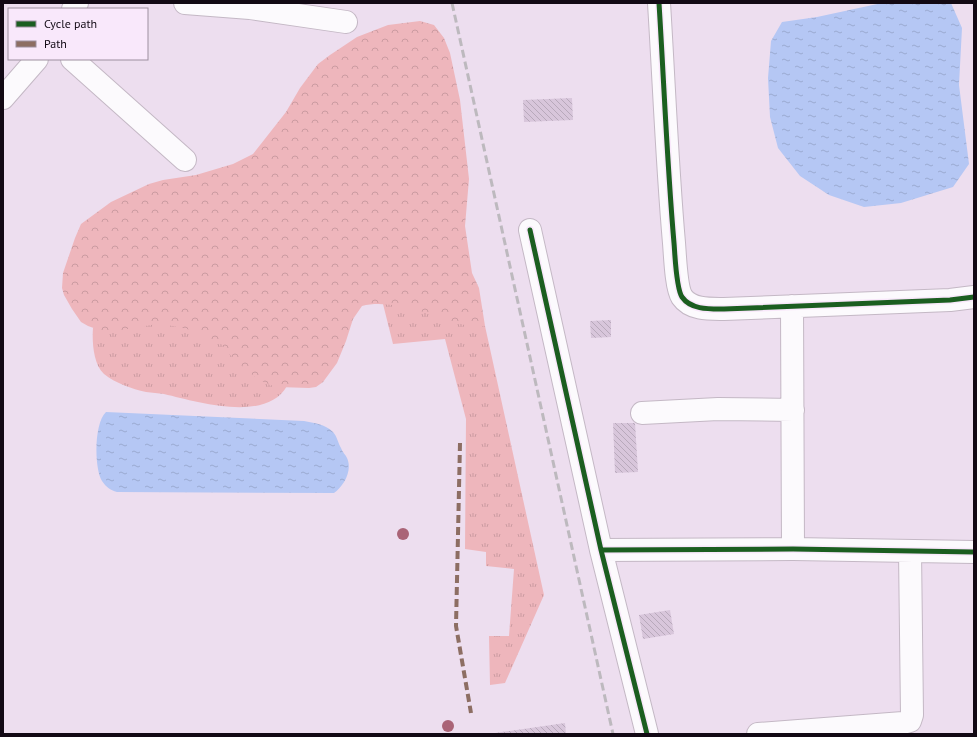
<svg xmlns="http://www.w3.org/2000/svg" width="977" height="737" font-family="'PT Sans',sans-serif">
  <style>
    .grass { fill: url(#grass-tufts) }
    .forest { fill: url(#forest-crowns) }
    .water { fill: url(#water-ripples) }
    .building { fill: url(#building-back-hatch) }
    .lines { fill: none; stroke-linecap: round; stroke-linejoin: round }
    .minor-casing { stroke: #c4b8c5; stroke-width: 24 }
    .minor { stroke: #fcfafd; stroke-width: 22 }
    .rail { stroke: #bdb9be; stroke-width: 3; stroke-dasharray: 8 4; stroke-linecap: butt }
    .quiet { stroke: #8d6e63; stroke-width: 4; stroke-dasharray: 8 4; stroke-linecap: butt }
    .cycleway-casing { stroke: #f9e8fb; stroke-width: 8 }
    .cycleway { stroke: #1b5e20; stroke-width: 5 }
    .tree { fill: #aa6477 }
  </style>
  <defs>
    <pattern id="grass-tufts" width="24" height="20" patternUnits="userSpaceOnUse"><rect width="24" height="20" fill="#eeb6bc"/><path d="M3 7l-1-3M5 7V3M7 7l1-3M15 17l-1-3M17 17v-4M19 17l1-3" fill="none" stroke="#cb9ba1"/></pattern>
    <pattern id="forest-crowns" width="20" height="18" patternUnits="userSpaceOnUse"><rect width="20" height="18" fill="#eeb6bc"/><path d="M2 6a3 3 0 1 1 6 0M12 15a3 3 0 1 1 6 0" fill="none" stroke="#cb9ba1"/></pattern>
    <pattern id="water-ripples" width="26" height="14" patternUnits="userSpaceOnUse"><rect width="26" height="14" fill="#b5c7f4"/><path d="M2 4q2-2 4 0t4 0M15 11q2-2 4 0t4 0" fill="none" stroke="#9baad0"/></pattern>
    <pattern id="building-back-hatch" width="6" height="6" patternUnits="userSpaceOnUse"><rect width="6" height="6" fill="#d8c6db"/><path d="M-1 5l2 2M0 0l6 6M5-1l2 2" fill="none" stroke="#b8a9bb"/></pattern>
  </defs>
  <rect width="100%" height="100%" fill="#eddeef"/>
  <path class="grass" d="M382 300 485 326 544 595 505 683 490 685 489 636H509L514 569 486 566V552L465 549 466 419 445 339 393 344Z
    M166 323 189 329 224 344 287 386C266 423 198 402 164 394 158 393 152 393 146 392 132 389 115 383 104 374 93 364 92 341 93 328Z"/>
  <path class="forest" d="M420 21 434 25 444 38 450 53 460 100 469 179 465 226 472 273 479 288 485 326C472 328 460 324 448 320 423 312 388 299 362 306L353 319 346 341 337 363 323 382 316 387 309 388 278 387 270 385 256 378 232 358 225 346 187 329 173 326 157 324 110 332 102 331 88 326 81 322 72 309 64 295 62 288 63 273 75 238 81 224 111 202 149 184 163 180 196 175 233 164 253 154 286 112 300 88 318 64 330 55 357 37 388 25Z"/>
  <path class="water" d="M882 3H951L962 28 959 85 969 164 953 187 901 203 864 207 829 195 800 176 778 148 770 117 768 78 771 41 782 22 817 17Z
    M106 412 304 421C314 423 325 424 333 432 337 436 338 443 341 448 342 452 346 455 347 458 353 471 343 487 334 493L117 492C110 490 106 487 102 481 94 468 94 423 106 412Z"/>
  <path class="building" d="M572 98 573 120 524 122 523 100Z
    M611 320V337L591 338 590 321Z
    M613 423H635L638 472 615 473Z
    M670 610 674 634 643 639 639 615Z
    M565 723 566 734H495V733Z"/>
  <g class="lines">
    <g class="minor-casing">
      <path id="minor" d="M185 3 250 8 346 22
        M659 3C664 83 667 163 674 243 675 254 676 288 682 297 691 310 710 309 724 309L950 300 974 297
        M73 9 77 3
        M72 59 185 160
        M3 98 37 59
        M530 230 601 550 647 734
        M792 306 793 549
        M642 413 718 409 793 410
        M601 550 793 549 974 552
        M758 734 903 723 910 721 912 715 910 551"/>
    </g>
    <use href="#minor" class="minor"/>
    <path class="rail" d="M452 3 613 734"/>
    <path class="quiet" d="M460 443 456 626 471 713"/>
    <g class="cycleway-casing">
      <path id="cycleway" d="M659 3C664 83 667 163 674 243 675 254 676 288 682 297 691 310 710 309 724 309L950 300 974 297
        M530 230 601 550 647 734
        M601 550 793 549 974 552"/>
    </g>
    <use href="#cycleway" class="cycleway"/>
  </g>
  <g class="tree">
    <circle cx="403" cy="534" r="6"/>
    <circle cx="448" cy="726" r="6"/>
  </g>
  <rect width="977" height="737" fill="none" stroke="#120914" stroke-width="8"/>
  <rect x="8" y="8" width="140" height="52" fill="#f9e8fb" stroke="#9d8f9f"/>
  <rect x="16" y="21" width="20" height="6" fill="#1b5e20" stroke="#9d8f9f"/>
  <text x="44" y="28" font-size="12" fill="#120914">Cycle path</text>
  <rect x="16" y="41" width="20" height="6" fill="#8d6e63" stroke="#9d8f9f"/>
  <text x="44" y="48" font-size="12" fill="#120914">Path</text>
</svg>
